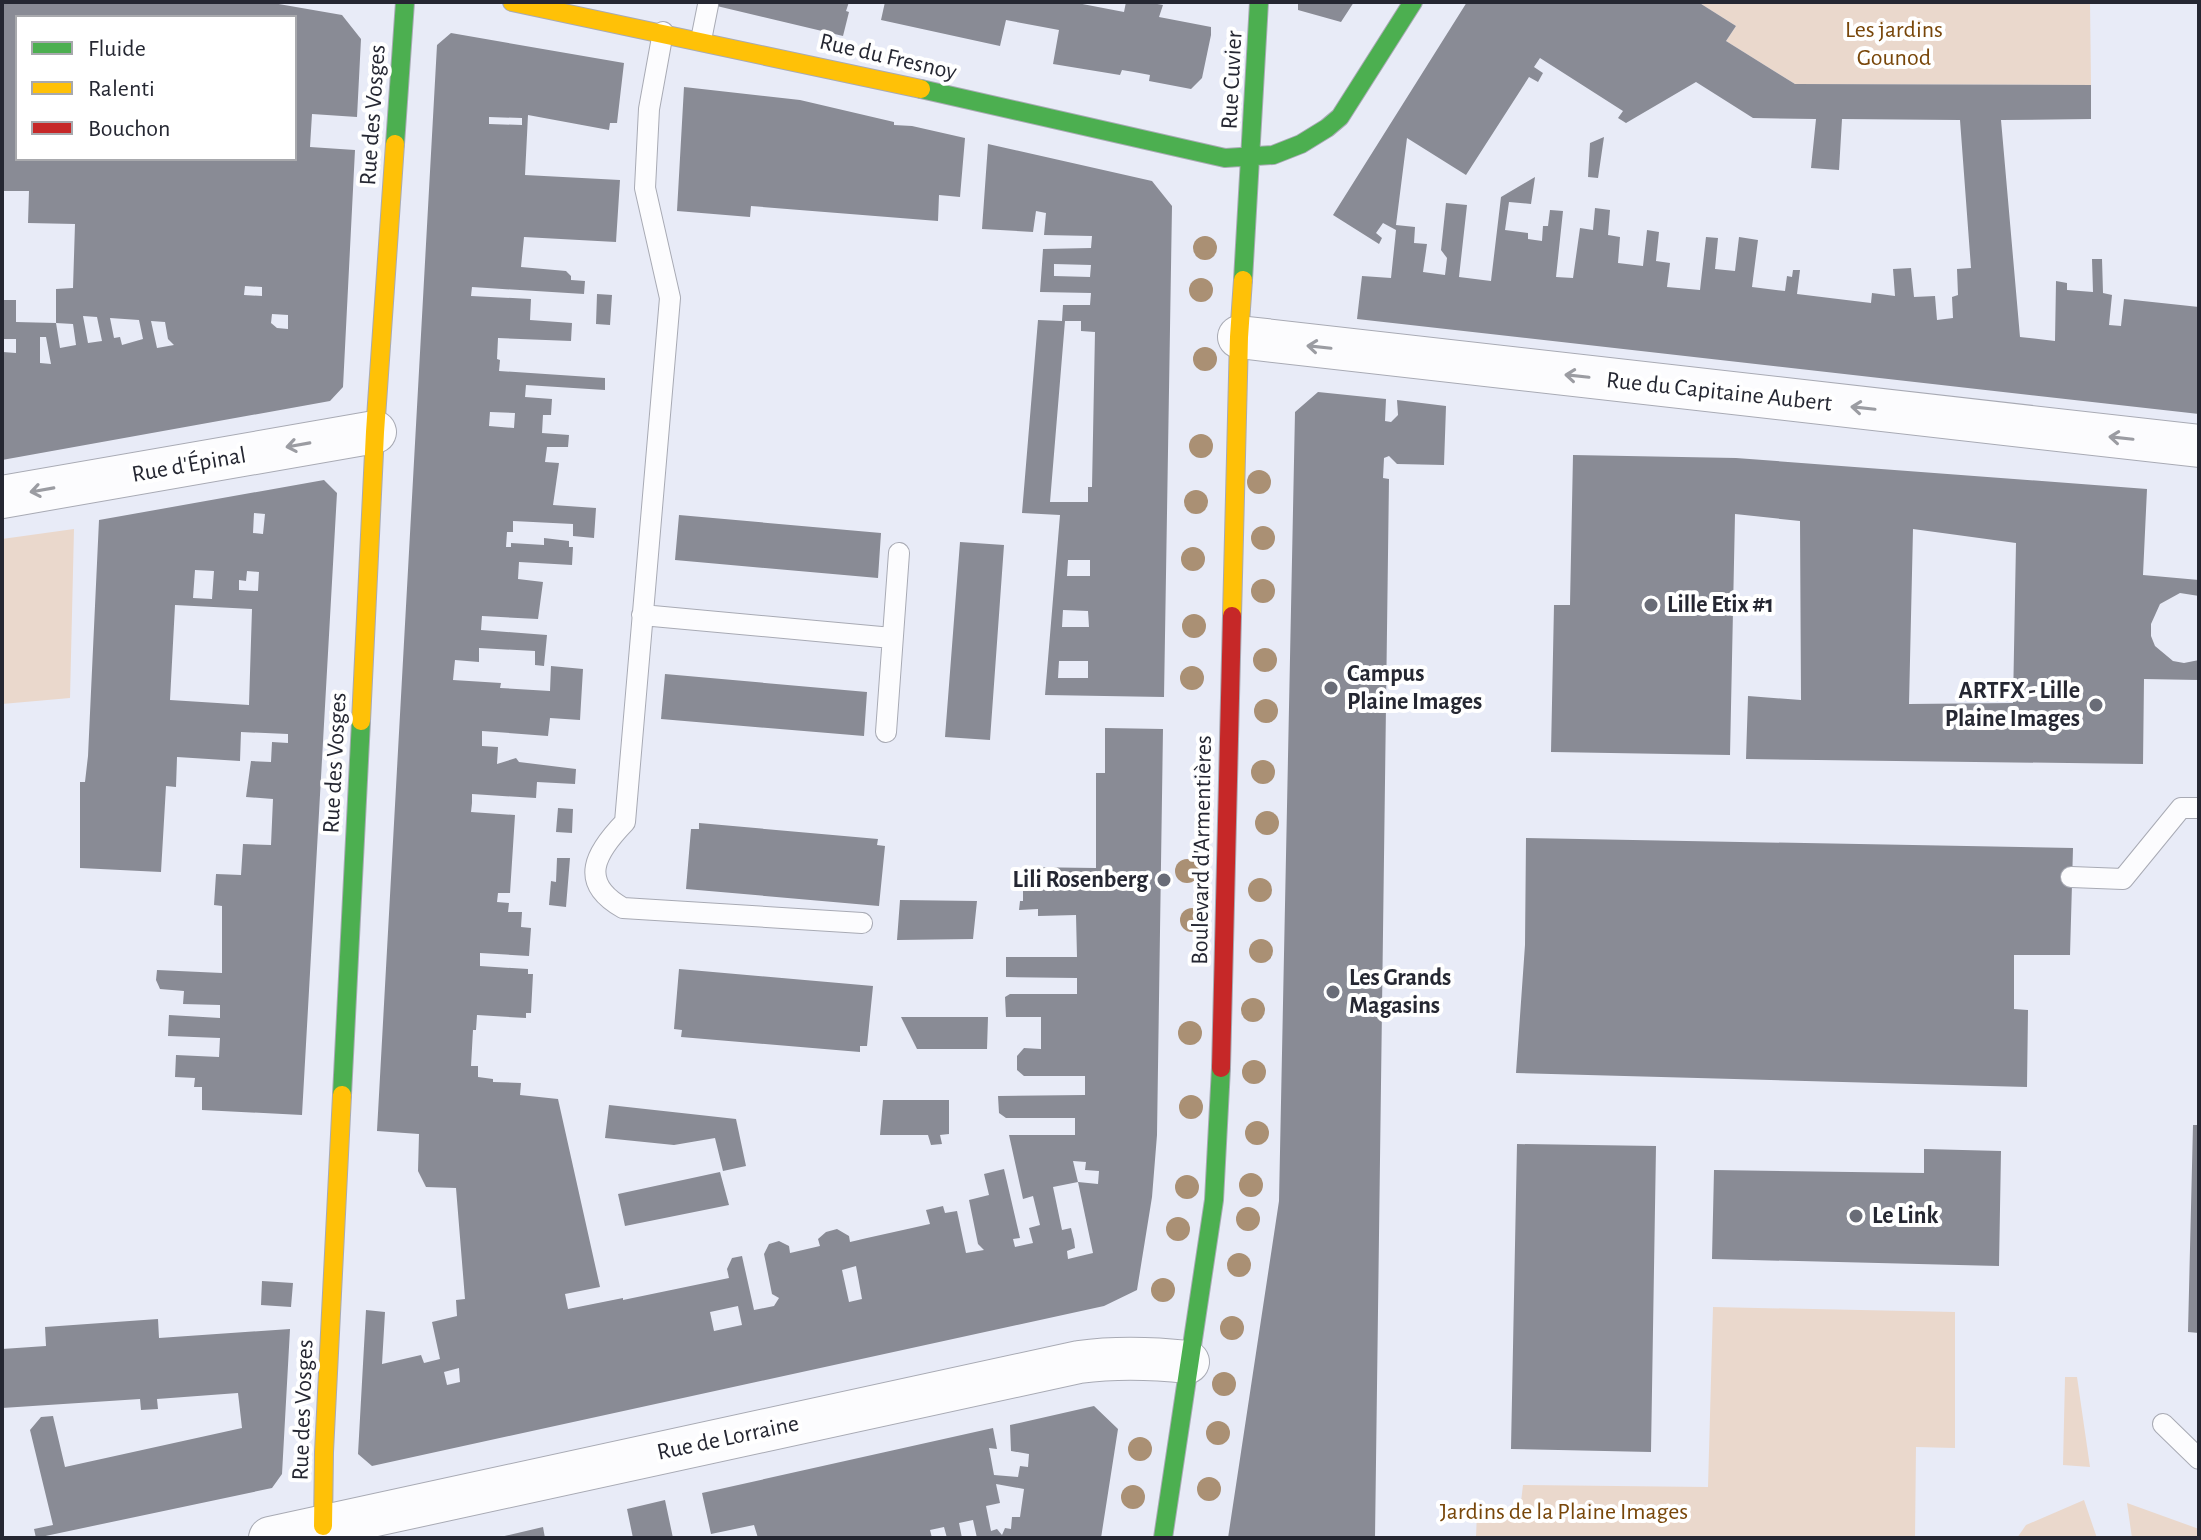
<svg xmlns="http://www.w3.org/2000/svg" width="2201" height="1540" font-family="'Alegreya Sans',sans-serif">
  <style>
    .green { fill: #ead8cc }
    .building { fill: #898b95; fill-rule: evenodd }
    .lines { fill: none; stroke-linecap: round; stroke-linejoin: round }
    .lane-casing { stroke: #a8aab4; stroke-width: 22 }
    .street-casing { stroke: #a8aab4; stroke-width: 44 }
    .fast-casing { stroke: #a8aab4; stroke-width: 20 }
    .slow-casing { stroke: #a8aab4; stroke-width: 20 }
    .jam-casing { stroke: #a8aab4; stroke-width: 20 }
    .lane { stroke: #fcfcfe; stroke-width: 20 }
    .street { stroke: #fcfcfe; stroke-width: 42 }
    .fast { stroke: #4caf50; stroke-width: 18 }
    .slow { stroke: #ffc107; stroke-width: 18 }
    .jam { stroke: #c62828; stroke-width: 18 }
    .tree { fill: #aa9074 }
    .oneway { stroke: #9b9ca2 }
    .poi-dot { fill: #696c77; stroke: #fff; stroke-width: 3 }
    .labels { text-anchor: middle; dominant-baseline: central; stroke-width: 8; stroke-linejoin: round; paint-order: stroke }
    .park-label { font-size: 24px; fill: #784609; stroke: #fff }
    .street-label { font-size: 24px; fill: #252732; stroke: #fff }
    .poi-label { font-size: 24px; font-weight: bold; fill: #252732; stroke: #fff; text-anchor: start }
  </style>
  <rect width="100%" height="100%" fill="#e8ebf7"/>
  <path class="green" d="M1698 2H2090L2091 85 1795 84 1726 41 1736 26Z
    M74 529 70 698 2 704V539Z
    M1713 1307 1955 1312V1448L1916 1447 1915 1538H1476L1477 1511 1520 1510 1523 1485 1708 1487Z
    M2065 1377H2077L2090 1467 2063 1465Z
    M2084 1500 2097 1538H2017L2026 1525Z
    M2127 1503 2199 1529V1538H2132Z"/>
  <path class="building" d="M2 2H267L342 15 361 39 357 117 312 114 310 147 355 150 343 387 330 401 2 460 3 352 16 353V339H2V300H16V322L56 323 60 348 76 345 73 324 56 323V289L73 288 75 224 28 223 29 191H2ZM18 18H294V158H18ZM245 286 262 287V296L244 295ZM272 314 288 315V329L277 328 271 323ZM83 316 97 317 102 341 88 343ZM110 318 139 320 143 339 122 345 120 337 114 338ZM151 321 165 322 168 339 174 345 157 348ZM40 337H46L51 364 40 363Z
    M700 2H849L846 11 849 12 843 36Z
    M885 2H1072L1124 12 1126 2H1146L1163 5 1159 17 1211 27V35L1202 78 1191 89 1149 81 1150 75 1134 72 1122 70 1120 75 1053 64 1059 30 1006 20 1000 46 881 20Z
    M1298 2H1354L1341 22 1298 10Z
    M1467 2H1698L1736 26 1726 41 1795 84 2091 85V119L2001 120 2020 337 2055 341 2056 281 2067 283V290L2093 292 2092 259H2102L2103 293 2112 295 2109 325 2121 326 2124 299 2199 307V414L1357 319 1362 276 1391 278 1396 230 1383 223 1376 233 1382 238 1379 244 1333 215ZM1540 58 1623 111 1618 118 1626 123 1696 82 1753 118 1816 119 1811 168 1839 170 1842 119 1960 120 1971 268 1957 269 1958 295 1952 297 1953 318 1937 320 1935 296 1914 297 1911 268 1893 269 1895 296 1872 293 1871 303 1797 294 1800 270H1793L1792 277 1787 276 1785 291 1752 287 1758 240 1739 237 1735 271 1715 269 1718 238 1706 237 1700 290 1667 287 1670 263 1656 261 1659 232 1647 230 1643 266 1618 263 1620 237 1608 235 1610 210 1595 208 1593 230 1580 228 1573 278 1556 277 1563 211 1550 210 1548 226H1543L1542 241 1528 239V233L1505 230 1509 202 1531 204 1535 177 1501 197 1491 281 1459 277 1467 205 1446 203 1441 250 1447 258 1445 275 1423 272 1427 244 1414 243 1415 227 1396 225 1407 138 1466 175 1529 77 1538 82 1543 73 1534 67Z
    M451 33 624 63 617 123H610L609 130 528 115 525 175 620 180 616 242 524 237 521 267 566 271 571 276V280L585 281 584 294 472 287 471 296 531 299 530 320 572 323 571 341 498 338 497 359 500 360 499 371 605 378V390L526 385 525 397 552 399 551 415H543L542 433 569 435 568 447H547L545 462 559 463 553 505 596 508 594 538 573 536V524L513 521V532H507L506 547H511V543L544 545V538L569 541V547H573L572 565 519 562 518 579 543 582 538 619 482 616 481 630 547 635 544 666 535 665V651L479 648V662L455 660 453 680 501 683 500 688 550 691 551 666 583 669 580 720 550 718 548 736 482 731V746L498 747 497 764 516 758 519 762 576 769 575 784 537 782 536 798 472 794V803L471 812 515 815 510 893H498L497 902 509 903 508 912H522L521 927 531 928 529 956 480 953V966L528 969V974H533L531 1013H526V1018L477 1015 476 1030H473L471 1066H478V1077L493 1079V1082L521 1083 520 1095 558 1099 600 1287 565 1294 568 1309 623 1298V1300L729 1278 727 1269 732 1258 742 1256 754 1310 774 1306 779 1298 772 1294 764 1254 769 1244 779 1241 789 1246 790 1253 820 1246 818 1239 826 1232 837 1229 849 1236 850 1242 867 1238 930 1224 926 1210 943 1206 945 1213 957 1211 966 1253 984 1250 978 1244 969 1200 989 1195 984 1174 1004 1169 1020 1238 1013 1239 1015 1247 1033 1243 1029 1228 1040 1225 1033 1196 1023 1199 1009 1135H1075V1118H1006L999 1113 998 1096 1085 1095V1076H1024L1017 1070V1056L1024 1048 1041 1049V1017H1006L1005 997 1010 994H1077V978L1006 977V957H1077L1076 915 1038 916V909L1019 910 1020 901H1023V867L1096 868V773H1105V728L1163 729 1157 1135 1152 1197 1137 1290 1104 1306 372 1466 358 1454 366 1310 385 1312 382 1364 421 1355 424 1363 440 1359 432 1322 457 1316 456 1300 465 1299 456 1188 426 1187 418 1171 419 1134 377 1131 437 45ZM489 117 522 118V125L489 124ZM490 412 515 413 514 428 489 426ZM1073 1161 1086 1162 1085 1170 1099 1171 1098 1184 1078 1182 1093 1253 1068 1259 1067 1251 1075 1248 1074 1240 1071 1228 1062 1230 1053 1187 1078 1182ZM856 1266 862 1299 849 1302 842 1270ZM738 1306 742 1325 714 1331 710 1312ZM459 1368 460 1382 447 1385 444 1372Z
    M684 87 800 100 894 122V125L912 126 965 138 960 197 939 195 938 221 751 206 750 217 677 211Z
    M1604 137 1598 178 1588 177 1590 143Z
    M988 144 1152 181 1172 206 1164 697 1045 695 1060 515 1022 513 1038 320 1062 321 1063 305H1090L1091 293 1040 292 1042 264 1043 249 1091 248 1092 236 1044 235 1046 213 1036 211 1033 232 982 229ZM1054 264 1091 265 1090 277 1054 276ZM1065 321H1081V331L1095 332 1092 487H1088V502H1050ZM1068 560H1090V576H1067ZM1063 610 1088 611 1089 627H1062ZM1059 661H1088V678H1058Z
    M597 294 612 295 610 325 596 324Z
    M1318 392 1386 399 1385 421 1391 422 1398 415 1397 400 1446 406 1444 465 1397 464 1389 456 1384 458 1383 478 1389 479 1375 1538H1228L1279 1201 1295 412Z
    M1573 455 1736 458 2147 489 2143 575 2199 580V596L2180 593 2160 604 2151 624V636L2155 646 2173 661 2184 663 2199 660V680L2144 679 2143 764 1746 759 1748 696 1801 700 1800 521 1735 514 1730 755 1551 752 1554 605H1570ZM1913 529 2016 543 2013 703 1909 704Z
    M324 480 337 493 302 1115 202 1110V1087H194L195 1078 175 1077 176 1055 219 1057 220 1038 168 1036 169 1015 220 1018V1005L183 1004 184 991 160 989 156 980 157 970 222 973V906L214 905 216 874 241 875 243 844 271 845 273 799 246 797 251 761 271 762 272 742 288 743V734L241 732 240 761 177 757 176 787 166 786 161 872 80 868V782H85L88 756 99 520ZM254 513 265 514 263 534 253 533ZM195 570 214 571 212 599 193 598ZM247 571 259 572 258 591 239 590V580L246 581ZM175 605 252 609 249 705 170 700Z
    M679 515 881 533 878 578 675 560Z
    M960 542 1004 545 990 740 945 737Z
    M665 674 867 692 864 736 661 719Z
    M558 808 573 809 572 833 556 832Z
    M699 823 878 839 877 845 885 846 879 906 686 889 691 829H699Z
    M1526 838 2073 848 2070 955H2014V1009L2028 1010 2027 1087 1516 1073 1525 945Z
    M557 858H570L566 907 549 905 551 881 556 882Z
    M900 900 977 901 973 939 897 940Z
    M679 969 873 986 867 1046H860V1052L681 1037 682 1030 674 1029Z
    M901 1017H988L987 1049H917Z
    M883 1100H949V1134L940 1135 942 1144 931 1145 928 1135H880Z
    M609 1105 736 1119 746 1166 723 1171 715 1138 674 1145 605 1138Z
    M2193 1125H2199V1333L2188 1332Z
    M1517 1144 1656 1146 1651 1452 1511 1449Z
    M1924 1149 2001 1151 1999 1266 1712 1259 1714 1170 1924 1173Z
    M720 1172 729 1205 625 1226 618 1194Z
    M262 1281 293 1283 291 1307 261 1305Z
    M158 1319 159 1338 290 1329 282 1474 272 1488 36 1538 34 1529 53 1525 30 1430 41 1417 53 1416 65 1467 242 1428 238 1393 157 1399 158 1409 141 1410 140 1399 2 1408V1349L46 1346 45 1327Z
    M1094 1406 1118 1429 1101 1538H977L973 1520 959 1523 962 1538H947L944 1527 930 1530 932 1538H758L754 1525 711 1534 702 1493 993 1428 997 1449 989 1448 994 1475 1018 1477 1020 1466 1028 1467 1029 1454 1011 1451 1010 1425ZM996 1484 1024 1489 1020 1517H1012L1011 1529 1005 1528 1002 1535 997 1529 991 1531 986 1506 1000 1503Z
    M665 1500 673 1538H633L627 1509Z
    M543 1527 545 1538H500V1537Z"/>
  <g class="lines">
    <g class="lane-casing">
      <path id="lane" d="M663 32 649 109 645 188 670 298 625 822C596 852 577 882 623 908L862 923
        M701 40 708 5
        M642 615 892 638
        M886 732 899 553
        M2071 877 2123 879 2181 808H2199
        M2163 1424 2199 1459"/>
    </g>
    <g class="street-casing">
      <path id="street" d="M1239 337 2199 446
        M2 497 375 432
        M270 1538 1079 1362C1116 1357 1151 1358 1188 1362"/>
    </g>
    <g class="fast-casing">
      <path id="fast" d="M921 89 1225 158 1273 155 1301 144 1327 128 1340 117 1413 2
        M395 144 405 2
        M1243 280 1259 2
        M342 1095 361 721
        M1163 1538 1214 1200 1221 1068"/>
    </g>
    <g class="slow-casing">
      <path id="slow" d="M512 2 921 89
        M1232 616 1239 337 1243 280
        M361 721 375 432 395 144
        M323 1526 324 1452 342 1095"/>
    </g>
    <g class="jam-casing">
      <path id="jam" d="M1221 1068 1232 616"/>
    </g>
    <use href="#lane" class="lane"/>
    <use href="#street" class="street"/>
    <use href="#fast" class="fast"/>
    <use href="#slow" class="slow"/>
    <use href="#jam" class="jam"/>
  </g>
  <g class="tree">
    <circle cx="1205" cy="248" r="12"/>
    <circle cx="1201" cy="290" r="12"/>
    <circle cx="1205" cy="359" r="12"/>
    <circle cx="1201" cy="446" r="12"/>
    <circle cx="1259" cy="482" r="12"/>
    <circle cx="1196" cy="502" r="12"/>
    <circle cx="1263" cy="538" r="12"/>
    <circle cx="1193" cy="559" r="12"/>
    <circle cx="1263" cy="591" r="12"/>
    <circle cx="1194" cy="626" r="12"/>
    <circle cx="1265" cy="660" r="12"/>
    <circle cx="1192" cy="678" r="12"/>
    <circle cx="1266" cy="711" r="12"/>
    <circle cx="1263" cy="772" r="12"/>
    <circle cx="1267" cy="823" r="12"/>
    <circle cx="1187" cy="871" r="12"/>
    <circle cx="1260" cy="890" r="12"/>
    <circle cx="1192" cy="920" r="12"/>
    <circle cx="1261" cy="951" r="12"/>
    <circle cx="1253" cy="1010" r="12"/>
    <circle cx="1190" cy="1033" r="12"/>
    <circle cx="1254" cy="1072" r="12"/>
    <circle cx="1191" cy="1107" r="12"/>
    <circle cx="1257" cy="1133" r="12"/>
    <circle cx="1251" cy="1185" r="12"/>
    <circle cx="1187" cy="1187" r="12"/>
    <circle cx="1248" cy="1219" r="12"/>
    <circle cx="1178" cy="1229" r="12"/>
    <circle cx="1239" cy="1265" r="12"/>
    <circle cx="1163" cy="1290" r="12"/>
    <circle cx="1232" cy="1328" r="12"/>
    <circle cx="1224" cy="1384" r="12"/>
    <circle cx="1218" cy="1433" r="12"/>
    <circle cx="1140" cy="1449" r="12"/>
    <circle cx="1209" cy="1489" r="12"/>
    <circle cx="1133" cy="1497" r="12"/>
  </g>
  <defs><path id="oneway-shaft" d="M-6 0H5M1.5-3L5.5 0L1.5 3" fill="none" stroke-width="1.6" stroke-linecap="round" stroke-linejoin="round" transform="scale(2)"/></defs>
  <g class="oneway">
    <use href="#oneway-shaft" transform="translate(1319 347) rotate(-174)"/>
    <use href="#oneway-shaft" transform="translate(1577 376) rotate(-174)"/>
    <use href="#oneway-shaft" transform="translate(1863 408) rotate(-174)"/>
    <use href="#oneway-shaft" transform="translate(2121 438) rotate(-174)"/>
    <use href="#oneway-shaft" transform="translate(298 445) rotate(170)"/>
    <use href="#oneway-shaft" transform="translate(42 490) rotate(170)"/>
  </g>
  <g class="poi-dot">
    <circle cx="1651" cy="605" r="8"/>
    <circle cx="1331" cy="688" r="8"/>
    <circle cx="2096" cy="705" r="8"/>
    <circle cx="1164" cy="880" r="8"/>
    <circle cx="1333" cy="992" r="8"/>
    <circle cx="1856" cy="1216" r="8"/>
  </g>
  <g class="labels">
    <g class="park-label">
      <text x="1894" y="30">Les jardins<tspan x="1894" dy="28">Gounod</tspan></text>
      <text x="1564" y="1512">Jardins de la Plaine Images</text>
    </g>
    <g class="street-label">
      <text transform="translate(888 57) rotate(13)">Rue du Fresnoy</text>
      <text transform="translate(1232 80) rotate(-87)">Rue Cuvier</text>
      <text transform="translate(373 115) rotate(-86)">Rue des Vosges</text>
      <text transform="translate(1719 392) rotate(6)">Rue du Capitaine Aubert</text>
      <text transform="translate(189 465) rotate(-10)">Rue d'Épinal</text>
      <text transform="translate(335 763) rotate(-87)">Rue des Vosges</text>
      <text transform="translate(1202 850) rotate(-89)">Boulevard d'Armentières</text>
      <text transform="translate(303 1410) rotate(-88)">Rue des Vosges</text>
      <text transform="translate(728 1438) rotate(-12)">Rue de Lorraine</text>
    </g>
    <g class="poi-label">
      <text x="1667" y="605">Lille Etix #1</text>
      <text x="1347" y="674">Campus<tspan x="1347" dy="28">Plaine Images</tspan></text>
      <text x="2080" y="691" text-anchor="end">ARTFX - Lille<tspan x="2080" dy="28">Plaine Images</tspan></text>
      <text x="1148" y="880" text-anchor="end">Lili Rosenberg</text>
      <text x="1349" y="978">Les Grands<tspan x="1349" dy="28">Magasins</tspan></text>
      <text x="1872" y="1216">Le Link</text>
    </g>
  </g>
  <rect width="2201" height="1540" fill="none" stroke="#252732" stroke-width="8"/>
  <rect x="16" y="16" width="280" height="144" fill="#ffffff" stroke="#a8a9ad" stroke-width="2"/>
  <rect x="32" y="42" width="40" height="12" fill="#4caf50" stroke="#a8a9ad" stroke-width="2"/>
  <text x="88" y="56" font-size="24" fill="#252732">Fluide</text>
  <rect x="32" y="82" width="40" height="12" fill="#ffc107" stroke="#a8a9ad" stroke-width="2"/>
  <text x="88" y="96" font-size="24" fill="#252732">Ralenti</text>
  <rect x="32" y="122" width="40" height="12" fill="#c62828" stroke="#a8a9ad" stroke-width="2"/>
  <text x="88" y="136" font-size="24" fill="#252732">Bouchon</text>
</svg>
